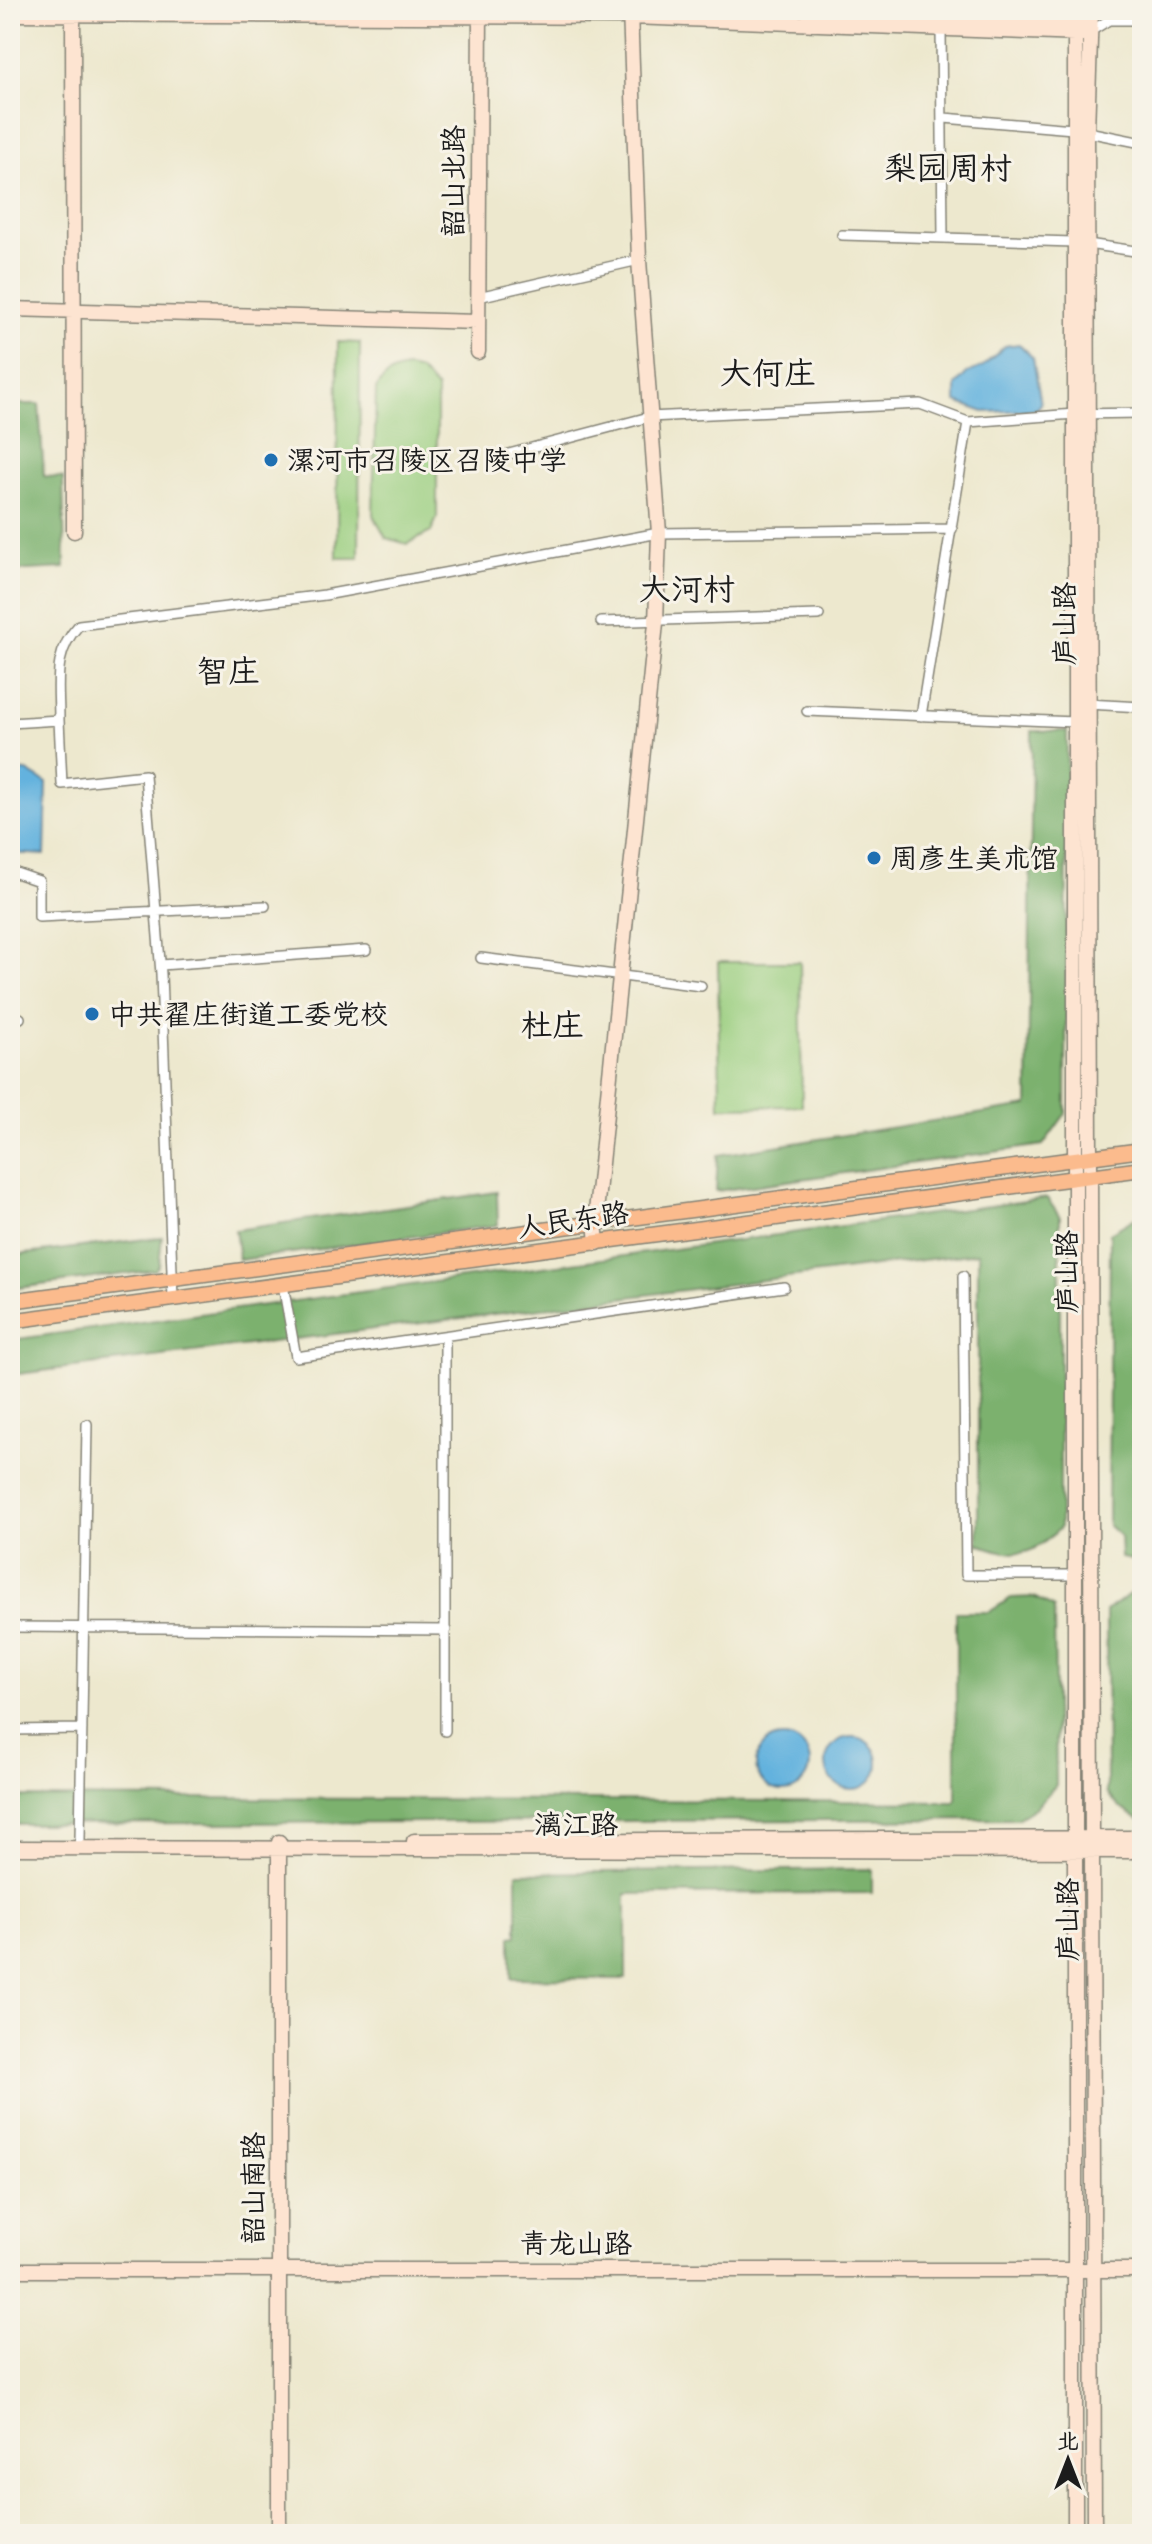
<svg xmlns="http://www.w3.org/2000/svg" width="1152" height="2544" font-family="Sriracha,'LXGW WenKai TC',sans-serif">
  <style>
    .green { fill: #9ace7f; stroke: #5b754e; stroke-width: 2 }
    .forest { fill: #7bb16e; stroke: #4c6645; stroke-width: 2 }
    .water { fill: #64b2de; stroke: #40677d; stroke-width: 2 }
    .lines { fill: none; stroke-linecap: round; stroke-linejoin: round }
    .street-casing { stroke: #848275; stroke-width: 12 }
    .secondary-casing { stroke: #848275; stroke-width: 17 }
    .primary-casing { stroke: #848275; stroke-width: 17 }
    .street { stroke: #fff; stroke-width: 9 }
    .secondary { stroke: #fde4d1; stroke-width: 14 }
    .primary { stroke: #fbbb8d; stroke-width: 14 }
    .poi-dot { fill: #1f6fb2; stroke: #f7f3e8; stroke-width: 3 }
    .labels { text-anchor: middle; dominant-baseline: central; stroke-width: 6; stroke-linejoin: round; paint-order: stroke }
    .street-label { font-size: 28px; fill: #1c1c1c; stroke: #f7f3e8 }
    .poi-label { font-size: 28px; fill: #1c1c1c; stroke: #f7f3e8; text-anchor: start }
    .quarter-label { font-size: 32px; fill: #1c1c1c; stroke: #f7f3e8 }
  </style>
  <rect width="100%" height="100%" fill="#f7f3e8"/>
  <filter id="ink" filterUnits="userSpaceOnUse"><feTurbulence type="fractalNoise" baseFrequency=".0125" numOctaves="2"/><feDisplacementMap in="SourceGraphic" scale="16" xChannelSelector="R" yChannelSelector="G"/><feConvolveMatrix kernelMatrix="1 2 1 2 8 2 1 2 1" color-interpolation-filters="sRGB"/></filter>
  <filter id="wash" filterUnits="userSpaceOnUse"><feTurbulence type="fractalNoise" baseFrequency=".006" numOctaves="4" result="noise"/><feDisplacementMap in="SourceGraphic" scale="32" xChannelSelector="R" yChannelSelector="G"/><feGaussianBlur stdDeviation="1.8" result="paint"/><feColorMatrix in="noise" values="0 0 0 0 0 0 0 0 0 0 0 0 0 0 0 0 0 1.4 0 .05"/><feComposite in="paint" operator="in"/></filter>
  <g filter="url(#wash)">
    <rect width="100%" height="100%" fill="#ede8ce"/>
    <path class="green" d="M338 342 360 343 359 558H337Z
      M408 368 420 371 437 389V518L431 532 407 544 386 538 373 515 376 389C384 376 393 369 408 368Z
      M718 962H800L802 1106 720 1107Z"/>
    <path class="forest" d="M10 404H39L44 476 63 478 65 568 10 571Z
      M1032 731H1067L1066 1113 1043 1145 716 1191 718 1155 1028 1106Z
      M497 1192 498 1225 239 1260 235 1230Z
      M1047 1198 1060 1217V1528C1030 1558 1018 1558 978 1544V1253L10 1375V1340Z
      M1142 1214V1562L1121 1558 1120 1536 1108 1525 1110 1233Z
      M162 1237 159 1265 155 1270 10 1289V1256Z
      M1142 1586V1821L1119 1807 1107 1793 1106 1611Z
      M1034 1597 1054 1608 1056 1785 1036 1807 1017 1819 10 1824V1797L956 1802V1612H989L1011 1598Z
      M872 1869V1893L626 1894V1979L511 1978V1937L517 1936V1873Z"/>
    <path class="water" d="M1019 344 1033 358 1041 404 1036 410 984 412 956 402V385L967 373 982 367 1005 346Z
      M10 770 27 771 47 783 45 855 10 853Z
      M826 1763a26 26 0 1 1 52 0a26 26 0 1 1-52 0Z
      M756 1764a27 27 0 1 1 54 0a27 27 0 1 1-54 0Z"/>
  </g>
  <g filter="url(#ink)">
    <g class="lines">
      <g class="street-casing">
        <path id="street" d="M941 30 943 238
          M1091 31 1109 20H1142
          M944 118 1073 129 1142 143
          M842 235 1074 242 1142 252
          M478 297 639 260
          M498 457 649 417 920 404 968 422 1075 414 1142 413
          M601 622 819 615
          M1087 704 1142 707
          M807 711 1075 722
          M921 716 968 422
          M59 720C59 683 52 654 79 625L325 595 659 533 952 529
          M10 723 59 720 62 784 145 775 161 974 173 1299
          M10 871 39 881V917L265 906
          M481 958 701 986
          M161 965 366 950
          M10 1017 20 1018
          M963 1276 966 1575H1077
          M283 1285 296 1357 784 1287
          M10 1627 446 1630
          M10 1730 82 1729
          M445 1731V1336
          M80 1840 87 1424"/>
      </g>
      <g class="secondary-casing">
        <path id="secondary" d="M73 10 74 531
          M806 10 1080 26
          M1075 10V2534
          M1091 10 1087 131 1094 2534
          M10 14 631 17 1081 34
          M10 309 478 322
          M478 352 480 10
          M597 1243 595 1222 656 623 659 533 639 260 630 10
          M414 1841 1142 1838
          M279 1842V2534
          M10 1848 1142 1851
          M10 2270H1142"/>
      </g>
      <g class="primary-casing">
        <path id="primary" d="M10 1301 1142 1150
          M10 1321 1142 1169"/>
      </g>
      <use href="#street" class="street"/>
      <use href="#secondary" class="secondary"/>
      <use href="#primary" class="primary"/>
    </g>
  </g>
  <g class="poi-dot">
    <circle cx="271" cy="460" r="8"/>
    <circle cx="874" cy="858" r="8"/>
    <circle cx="92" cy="1014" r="8"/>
  </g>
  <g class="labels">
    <g class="street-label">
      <text transform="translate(453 181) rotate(-90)">韶山北路</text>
      <text transform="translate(1064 624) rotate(-90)">庐山路</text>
      <text transform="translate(573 1220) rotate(-8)">人民东路</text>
      <text transform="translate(1066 1272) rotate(-90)">庐山路</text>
      <text x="576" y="1824">漓江路</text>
      <text transform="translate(1067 1920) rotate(-90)">庐山路</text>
      <text transform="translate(253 2188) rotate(-90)">韶山南路</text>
      <text x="576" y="2243">青龙山路</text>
    </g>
    <g class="poi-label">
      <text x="287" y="460">漯河市召陵区召陵中学</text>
      <text x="890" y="858">周彦生美术馆</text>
      <text x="108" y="1014">中共翟庄街道工委党校</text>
    </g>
    <g class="quarter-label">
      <text x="948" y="168">梨园周村</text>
      <text x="768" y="373">大何庄</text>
      <text x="687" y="589">大河村</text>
      <text x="228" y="671">智庄</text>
      <text x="552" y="1025">杜庄</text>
    </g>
  </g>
  <rect width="1152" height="2544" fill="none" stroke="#f7f3e8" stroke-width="40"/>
  <g transform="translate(1068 2460)" stroke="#f7f3e8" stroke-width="6" paint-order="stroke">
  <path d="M0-6L14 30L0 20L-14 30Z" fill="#1c1c1c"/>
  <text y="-12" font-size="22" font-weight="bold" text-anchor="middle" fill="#1c1c1c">北</text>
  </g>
</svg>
